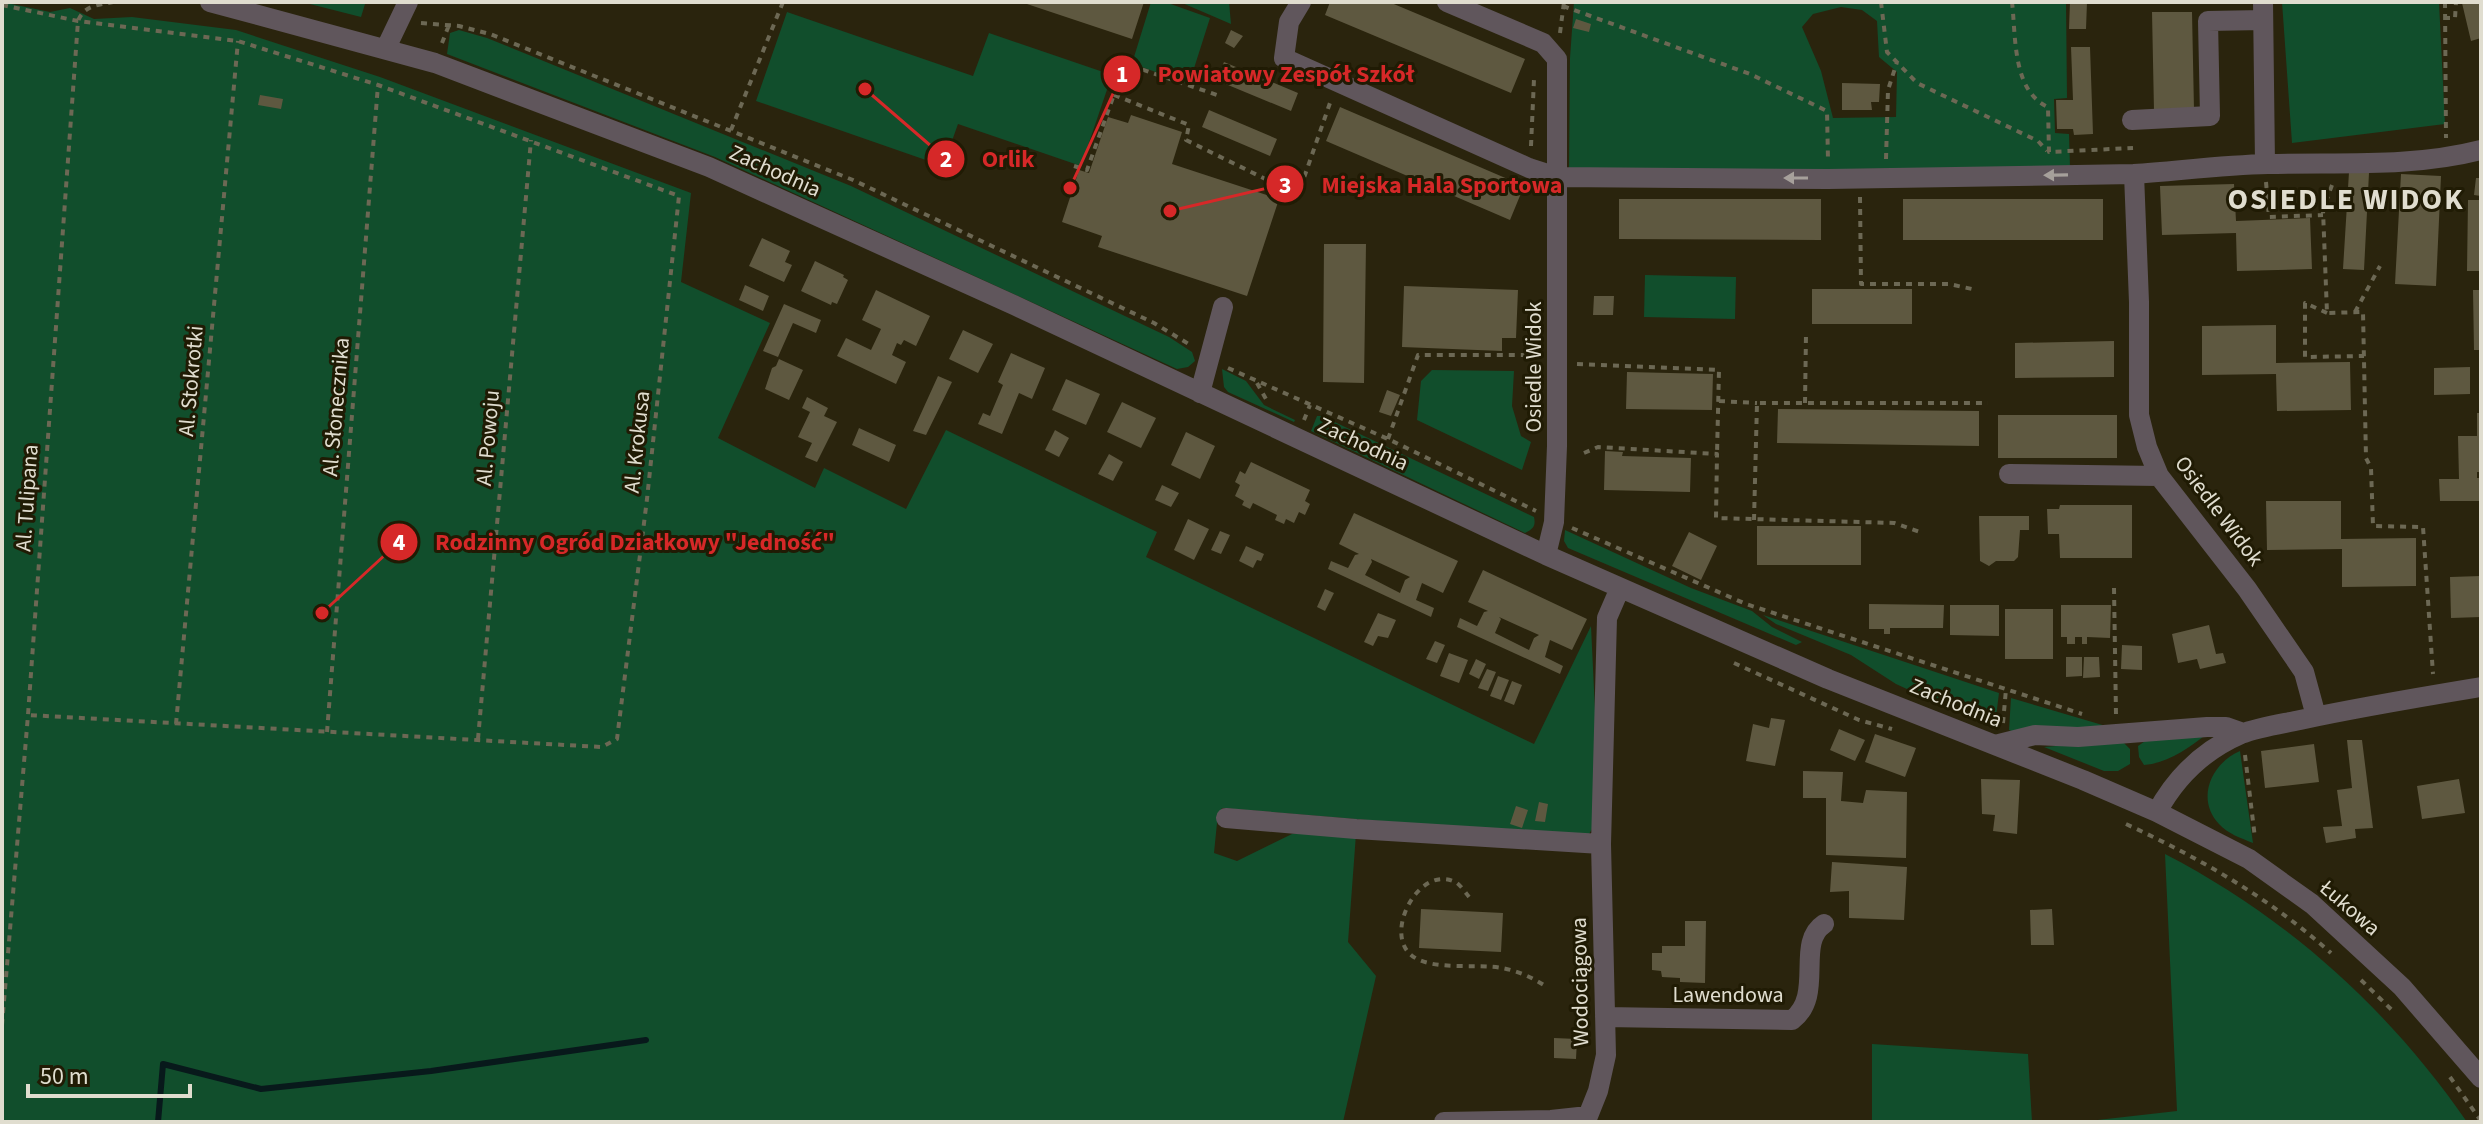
<svg xmlns="http://www.w3.org/2000/svg" width="2483" height="1124" font-family="'Source Sans 3',sans-serif">
  <style>
    .green { fill: #114e2c; fill-rule: evenodd }
    .lines { fill: none; stroke-linecap: round; stroke-linejoin: round }
    .stream { stroke: #08191b; stroke-width: 6 }
    .building { fill: #5e5840; fill-rule: evenodd }
    .path { stroke: #6c6854; stroke-width: 4; stroke-dasharray: 6 6; stroke-linecap: butt }
    .minor { stroke: #60565c; stroke-width: 20 }
    .oneway { fill: #a6a09b }
    .labels { text-anchor: middle; dominant-baseline: central; stroke-width: 6; stroke-linejoin: round; paint-order: stroke }
    .street-label { font-size: 22px; fill: #e0ddcf; stroke: #201b04 }
    .district-label { font-size: 30px; font-weight: bold; letter-spacing: 2px; fill: #e0ddcf; stroke: #201b04 }
    .leader { fill: none; stroke: #d62828; stroke-width: 3 }
    .callout-dot { fill: #d62828; stroke: #201b04; stroke-width: 3 }
    .mark-label { font-size: 24px; text-anchor: middle; font-weight: bold; fill: #fff }
    .callout-label { font-size: 24px; text-anchor: middle; font-weight: bold; fill: #d62828; stroke: #201b04; stroke-width: 6; stroke-linejoin: round; paint-order: stroke }
  </style>
  <rect width="100%" height="100%" fill="#2a240d"/>
  <path class="green" d="M2 2 50 12 70 8 94 19 132 17 236 30 380 77 691 193 681 282 770 323 718 438 815 488 824 468 906 509 946 430 1157 532 1146 557 1534 744 1591 626 1600 816 1589 834H1539L1222 808 1217 823 1214 853 1237 861 1292 834 1331 831 1356 834 1348 942 1376 976 1343 1122H2Z
    M302 2H356L365 4 361 17Z
    M1151 2H1165L1210 18 1189 84 1139 66 1134 57Z
    M1180 2H1229L1231 24Z
    M1574 2H2066L2067 98 2054 99 2055 133 2069 134 2070 168 1569 170 1570 58ZM1841 7 1862 10 1877 21 1879 57 1897 72 1896 117 1833 118 1821 71 1802 27 1813 14Z
    M2282 2H2439L2445 124 2292 143Z
    M787 12 973 76 989 33 1112 75 1081 166 958 124 943 166 756 101Z
    M459 30 487 38 851 186 1169 337 1192 352 1195 361 1188 367 1177 369 715 157 447 54 450 33Z
    M1645 275 1736 277 1735 319 1644 317Z
    M1222 369 1246 381 1264 405 1295 420 1294 422 1228 392 1224 387Z
    M1432 370 1514 371 1512 406 1521 436 1531 442 1522 470 1417 420 1421 381Z
    M1317 416H1322L1534 517C1536 526 1533 529 1525 533L1311 431Z
    M1565 530 1691 588 1752 611 1772 627 1802 642 1796 645 1568 548 1564 541Z
    M1763 615 1999 693 1995 725 1946 707 1896 684 1851 655 1776 624Z
    M2011 698 2116 729 2024 736 2009 730Z
    M2207 734C2188 748 2169 763 2144 765L2139 757 2138 746 2148 739Z
    M2114 741 2124 743 2130 749V764L2118 771H2104L2044 747Z
    M2240 751 2253 843C2241 838 2228 834 2219 824 2195 798 2212 763 2240 751Z
    M2165 854C2287 917 2389 1009 2467 1122H2080L2177 1111Z
    M1872 1044 2028 1054 2032 1122H1872Z"/>
  <g class="lines">
    <path class="stream" d="M158 1122 163 1064 261 1089 431 1071 646 1040"/>
  </g>
  <path class="building" d="M1021 2H1144L1132 39Z
    M1330 2H1389L1525 59 1511 93 1325 15Z
    M2070 2H2087L2086 29H2069Z
    M2480 2 2481 38 2471 41 2462 3Z
    M2152 12H2192L2194 110 2154 111Z
    M1576 19 1591 24 1589 32 1573 28Z
    M1231 30 1243 36 1234 48 1225 43Z
    M2071 47H2090L2093 134 2074 135 2073 129H2057L2056 100H2073Z
    M1224 62 1298 93 1291 111 1216 80Z
    M1842 83 1880 84 1879 102H1871L1872 110H1842Z
    M260 95 283 99 281 109 258 105Z
    M1340 107 1524 186 1510 220 1326 141Z
    M1209 110 1277 139 1270 156 1202 127Z
    M1131 115 1182 132 1172 164 1279 199 1247 296 1098 247 1102 236 1062 222 1079 170 1089 173 1108 117 1128 123Z
    M2349 172 2369 173 2364 270 2343 269Z
    M2401 174 2441 176 2436 286 2395 284Z
    M2476 178H2481V196L2474 195Z
    M2234 184 2236 221 2310 218 2312 269 2237 271 2236 233 2162 235 2160 186Z
    M1619 199H1821V240L1619 239Z
    M1903 199H2103V240H1903Z
    M2468 200H2481V271H2467Z
    M762 238 790 251 785 262 792 265 784 282 749 266Z
    M1324 244H1366L1364 383 1323 382Z
    M815 261 844 275 843 277 848 280 837 304 832 302 831 305 801 291Z
    M745 285 769 296 763 311 739 300Z
    M1404 286 1518 290 1516 338H1502V351L1402 347Z
    M1812 289H1912V324H1812Z
    M876 290 930 316 916 346 904 340 901 345 897 343 892 355 906 362 896 384 837 356 846 338 871 350 881 329 862 320Z
    M2473 290H2481V350H2474Z
    M1594 296H1614L1613 315H1593Z
    M784 304 821 320 816 333 793 323 778 357 763 351Z
    M2276 325V363L2350 362 2351 410 2277 411 2276 374 2202 375V326Z
    M963 330 993 344 978 373 949 359Z
    M2114 341V377L2015 378V343Z
    M1011 353 1045 368 1032 399 1019 393 1002 434 978 424 983 413 990 416 1003 385 998 382Z
    M779 359 803 370 789 400 765 389 772 368 776 366Z
    M2470 367V394L2434 395V368Z
    M1627 372 1713 374 1712 410 1626 409Z
    M938 376 952 382 926 435 913 431Z
    M1066 379 1100 394 1086 425 1052 410Z
    M1387 390 1400 395 1391 416 1379 412Z
    M807 397 828 408 824 416 837 422 817 462 805 457 812 443 798 437 810 412 802 408Z
    M1122 402 1156 418 1141 448 1107 432Z
    M1778 409 1979 411V446L1777 443Z
    M2477 413H2481V472H2477V478H2481V501H2440L2439 479H2459L2458 436H2477Z
    M1998 415H2117V458H1998Z
    M859 428 896 445 889 462 852 445Z
    M1055 430 1069 438 1059 457 1045 450Z
    M1186 432 1215 446 1200 479 1171 465Z
    M1605 451 1623 452 1622 456 1691 458 1690 492 1604 490Z
    M1109 454 1123 462 1113 481 1098 474Z
    M1251 462 1310 490 1305 501 1310 504 1305 515 1299 512 1294 523 1286 519 1284 524 1275 520 1277 515 1253 503 1250 509 1242 505 1244 501 1235 496 1240 485 1235 482 1240 471 1245 474Z
    M1162 485 1179 493 1171 507 1155 500Z
    M2266 501H2341V539L2416 538V586L2342 587V549L2267 550Z
    M2060 505H2132V558H2060L2059 534H2048L2047 509H2059Z
    M1354 513 1458 561 1443 593 1422 583 1416 600 1434 608 1431 617 1328 569 1331 561 1348 568 1355 555 1359 554 1339 544ZM1371 559 1410 577 1405 580 1400 593 1365 575 1372 562Z
    M1979 516H2029V530H2020L2018 557 2014 561H1996L1989 566 1980 561Z
    M1188 519 1209 529 1194 560 1174 550Z
    M1757 526H1861V565H1757Z
    M1220 531 1230 535 1221 554 1211 550Z
    M1689 532 1717 546 1701 580 1672 566Z
    M1246 546 1264 554 1261 561 1257 560 1253 568 1239 561Z
    M1483 570 1587 619 1572 650 1550 640 1545 657 1563 666 1560 674 1457 627 1460 618 1477 626 1484 612 1488 611 1468 602ZM1499 617 1539 635 1534 638 1529 650 1495 633 1501 619Z
    M2481 576V617L2451 618 2450 577Z
    M1325 589 1334 593 1325 611 1317 607Z
    M1869 604 1944 605 1943 628H1890V634H1884V629H1869Z
    M1950 605H1999V636L1950 635Z
    M2061 605H2111L2110 638 2087 637V644H2082V637H2075V644H2067V637H2061Z
    M2005 609H2053V659H2005Z
    M1378 613 1396 620 1388 638 1378 636 1373 646 1364 642Z
    M2209 625 2216 654 2223 653 2226 663 2200 669 2197 659 2178 663 2172 634Z
    M1435 641 1445 645 1437 663 1426 659Z
    M2122 645 2142 646V670L2121 669Z
    M1449 653 1468 660 1459 683 1440 676Z
    M2066 657H2082V676L2066 677Z
    M2084 657H2099L2100 677 2083 678Z
    M1476 659 1486 664 1479 679 1469 674Z
    M1487 669 1496 672 1488 691 1478 688Z
    M1498 676 1509 680 1501 700 1490 696Z
    M1512 681 1522 685 1514 705 1504 701Z
    M1771 718 1785 720 1775 766 1746 761 1753 724 1769 728Z
    M1839 729 1865 740 1855 761 1830 750Z
    M1875 734 1916 748 1905 777 1865 762Z
    M2347 740H2362L2373 828 2355 829 2356 838 2326 843 2323 827 2342 826 2337 790 2352 788Z
    M2314 744 2319 782 2265 788 2261 751Z
    M1803 771 1843 772 1841 801 1863 803 1866 790 1907 792 1906 858 1826 855V798H1803Z
    M1981 779 2020 780 2017 834 1993 831 1995 815 1982 814Z
    M2459 779 2465 813 2422 819 2417 786Z
    M1539 802 1548 804 1545 822 1535 821Z
    M1516 806 1528 810 1522 828 1510 824Z
    M1832 862 1907 867 1904 920 1849 918V891L1830 892Z
    M1421 909 1503 913 1501 952 1419 948Z
    M2052 909 2054 945H2031L2030 910Z
    M1685 921H1706L1705 983 1680 982V978L1662 977 1661 971 1652 970V953H1662V946H1685Z
    M1554 1038 1577 1039 1576 1059 1554 1058Z"/>
  <g class="lines">
    <path class="path" d="M1881 2 1887 52 1917 83 2038 141 2047 151
      M2012 2C2016 36 2012 91 2048 107L2049 152 2133 148
      M2445 2 2446 138
      M2 5 78 21 238 41 378 85 679 196 647 499 617 739 602 747 28 715
      M1563 6 1750 74 1827 111 1828 160
      M2444 18H2455L2456 2
      M421 23 459 26 490 34 853 180 1154 323 1192 346
      M1560 33 1564 2
      M442 43 449 25
      M1120 62 1220 96
      M1114 95 1189 125 1186 140 1298 195 1331 100
      M731 130 783 2
      M1531 146 1534 79
      M1886 159 1888 90 1897 62
      M1074 166 1087 170 1121 75
      M2266 182 2269 217 2323 215
      M2332 185 2323 210 2327 313 2363 312 2366 458 2371 468 2373 526 2423 527 2433 674
      M1860 197 1861 284H1949L1972 289
      M2355 312 2380 266
      M2327 313 2305 303V357L2364 356
      M1577 364 1719 370 1717 454
      M1228 368 1388 439 1536 511
      M1257 383 1266 399
      M1719 401 1757 403
      M1805 403 1806 334
      M1304 420 1310 405
      M1388 439 1418 355H1538
      M1584 453 1598 447 1717 454 1716 518 1894 523 1923 533
      M1754 520 1757 403H1988
      M1572 528 1746 604 2082 714
      M2114 588 2116 715
      M1734 663 1859 720 1892 729
      M2003 723 2006 689
      M176 724 238 41
      M327 732 378 85
      M478 739 531 140
      M2245 755 2255 838
      M2126 824C2201 859 2268 897 2331 953
      M1469 897C1466 893 1461 886 1457 883 1421 862 1384 930 1410 954 1429 972 1477 963 1502 968 1519 971 1533 978 1547 987
      M2361 980 2395 1013
      M2 1025 28 715 78 21C84 5 99 5 113 2
      M2450 1077 2481 1121"/>
    <path class="minor" d="M210 2 435 63 709 167 1016 306 1546 555 1828 679 2083 780 2157 812 2249 859 2312 904 2402 987 2481 1078
      M1301 2 1289 22 1284 58 1529 168 1557 177 1828 179 2134 174
      M1447 2 1543 43 1557 59V446L1554 522 1546 555
      M2263 2 2265 164
      M386 48 408 2
      M2132 120 2210 116 2208 21 2263 20
      M1200 393 1223 307
      M2009 474 2159 476
      M2316 716 2304 672 2247 589 2159 476 2147 447 2139 415V302L2134 174C2178 171 2223 165 2268 164 2339 162 2411 168 2481 150
      M1995 745 2035 735 2078 737 2207 727H2226L2243 733
      M2157 812C2176 777 2204 750 2241 734 2259 727 2281 724 2300 720 2360 707 2421 697 2481 687
      M1226 818 1356 829 1601 844
      M1605 1017 1792 1020C1825 995 1795 943 1824 924
      M1444 1122 1551 1120 1588 1116 1598 1091 1606 1055 1601 844 1607 618 1620 588"/>
  </g>
  <defs><path id="oneway-solid" d="M-6-.8H1V-3.2L6.5 0L1 3.2V.8H-6Z" transform="scale(2)"/></defs>
  <g class="oneway">
    <use href="#oneway-solid" transform="translate(2056 175) rotate(179)"/>
    <use href="#oneway-solid" transform="translate(1796 178) rotate(-180)"/>
  </g>
  <g class="labels">
    <g class="street-label">
      <text transform="translate(775 171) rotate(24)">Zachodnia</text>
      <text transform="translate(1534 367) rotate(-90)">Osiedle Widok</text>
      <text transform="translate(191 381) rotate(-85)">Al. Stokrotki</text>
      <text transform="translate(336 407) rotate(-85)">Al. Słonecznika</text>
      <text transform="translate(488 438) rotate(-85)">Al. Powoju</text>
      <text transform="translate(637 442) rotate(-84)">Al. Krokusa</text>
      <text transform="translate(1363 444) rotate(25)">Zachodnia</text>
      <text transform="translate(27 498) rotate(-86)">Al. Tulipana</text>
      <text transform="translate(2219 511) rotate(53)">Osiedle Widok</text>
      <text transform="translate(1956 703) rotate(22)">Zachodnia</text>
      <text transform="translate(2350 908) rotate(41)">Łukowa</text>
      <text transform="translate(1580 982) rotate(-91)">Wodociągowa</text>
      <text x="1728" y="995">Lawendowa</text>
    </g>
    <g class="district-label">
      <text x="2346" y="199">OSIEDLE WIDOK</text>
    </g>
  </g>
  <path class="leader" d="M1070 188L1122 74M865 89L946 159M1170 211L1285 184M322 613L399 542"/>
  <g class="callout-dot">
    <circle cx="1070" cy="188" r="8"/>
    <circle cx="865" cy="89" r="8"/>
    <circle cx="1170" cy="211" r="8"/>
    <circle cx="322" cy="613" r="8"/>
    <circle cx="1122" cy="74" r="20"/>
    <circle cx="946" cy="159" r="20"/>
    <circle cx="1285" cy="184" r="20"/>
    <circle cx="399" cy="542" r="20"/>
  </g>
  <g class="mark-label">
    <text x="1122" y="82">1</text>
    <text x="946" y="167">2</text>
    <text x="1285" y="193">3</text>
    <text x="399" y="550">4</text>
  </g>
  <g class="callout-label">
    <text x="1286" y="82">Powiatowy Zespół Szkół</text>
    <text x="1008" y="167">Orlik</text>
    <text x="1442" y="193">Miejska Hala Sportowa</text>
    <text x="635" y="550">Rodzinny Ogród Działkowy "Jedność"</text>
  </g>
  <rect width="2483" height="1124" fill="none" stroke="#e0ddcf" stroke-width="8"/>
  <path d="M28 1084v12h162v-12" fill="none" stroke="#e0ddcf" stroke-width="4"/>
  <text x="40" y="1084" font-size="24" fill="#e0ddcf" stroke="#201b04" stroke-width="6" paint-order="stroke">50 m</text>
</svg>
